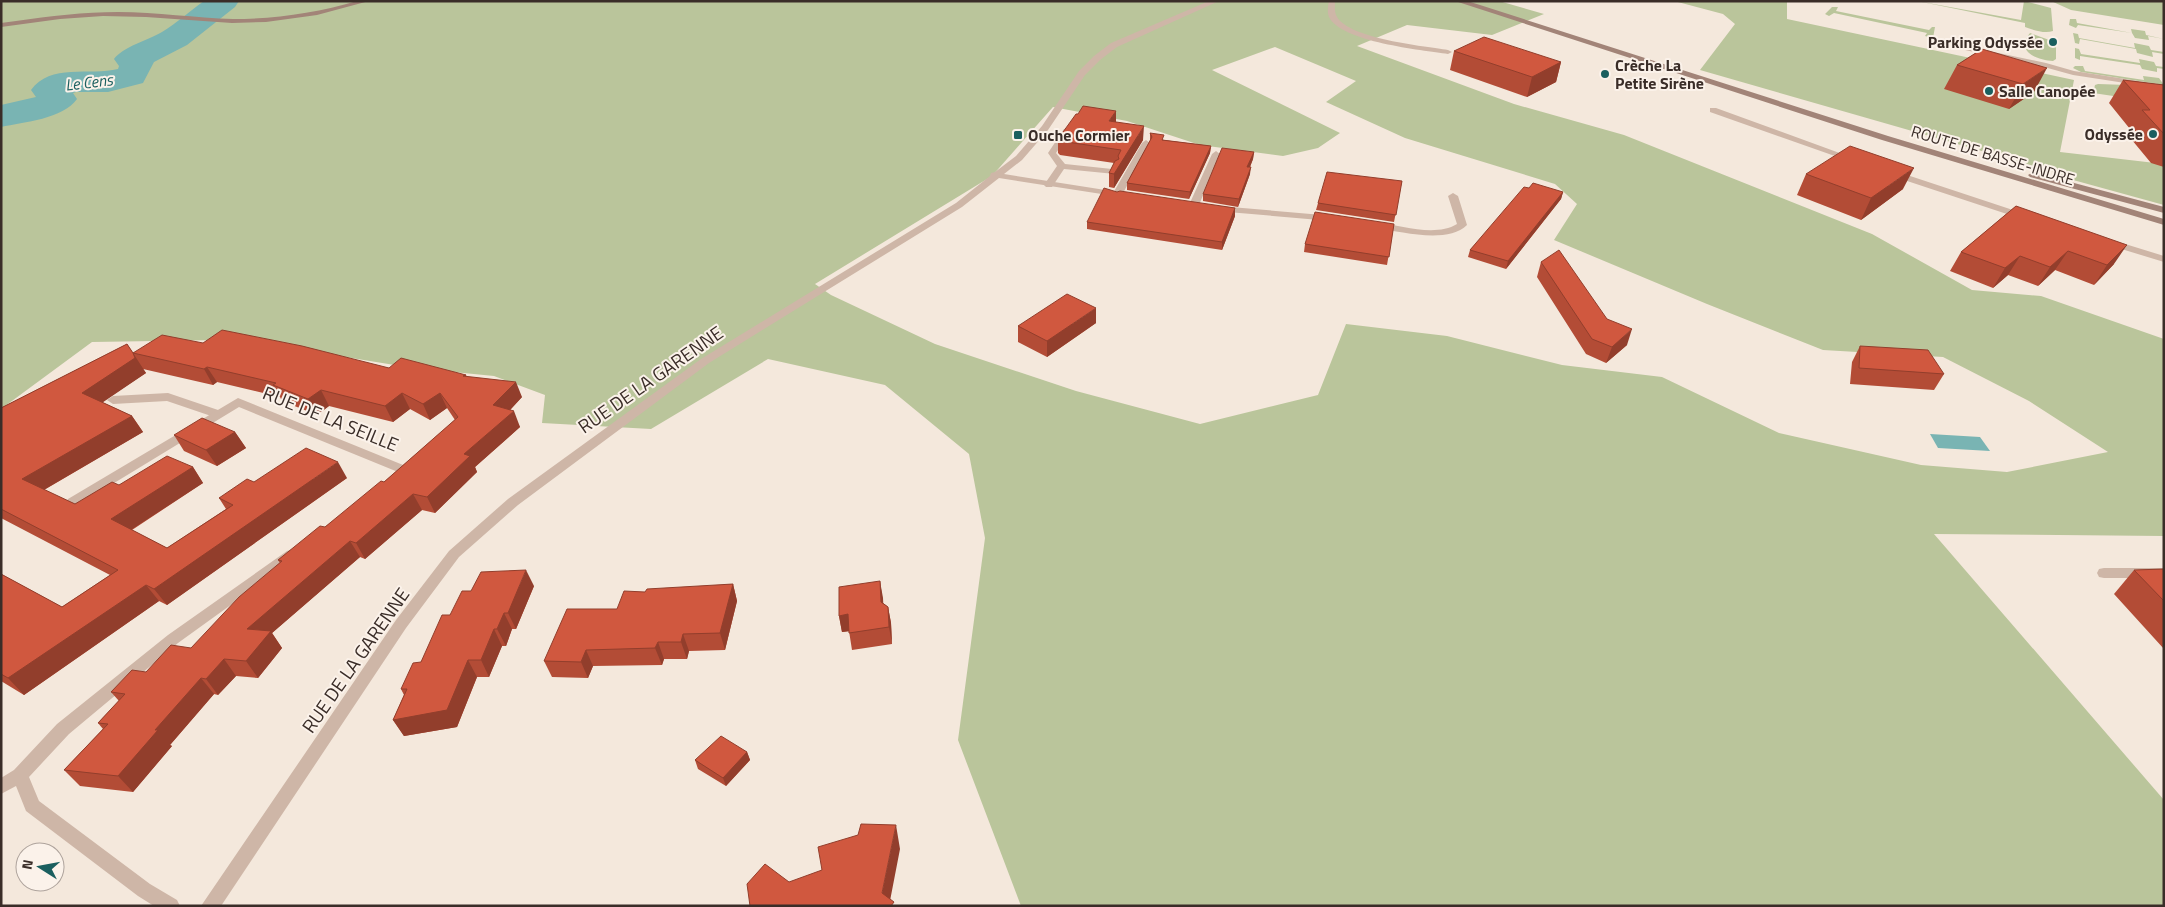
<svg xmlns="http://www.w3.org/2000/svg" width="2165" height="907" font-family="'Titillium Web',sans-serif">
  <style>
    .green { fill: #bac59b; fill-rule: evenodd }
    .water { fill: #79b4b3 }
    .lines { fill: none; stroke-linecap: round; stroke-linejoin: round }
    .river { fill: #79b4b3; fill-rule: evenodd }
    .lane { fill: #ceb6a7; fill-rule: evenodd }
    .street { fill: #ceb6a7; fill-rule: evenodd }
    .secondary { fill: #a28478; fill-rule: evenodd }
    .wall { fill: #b34c36 }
    .shaded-wall { fill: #923e2c }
    .building { fill: #d0583f; stroke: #923e2c }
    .poi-dot { fill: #1a5f5f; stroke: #fbf2ea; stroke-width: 2 }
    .labels { text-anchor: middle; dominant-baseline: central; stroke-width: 4; stroke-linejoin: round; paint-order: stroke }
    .far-poi-label { font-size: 16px; font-weight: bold; fill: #3a2d28; stroke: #fbf2ea; text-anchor: start }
    .far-water-label { font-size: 16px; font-style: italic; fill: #1a5f5f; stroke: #fbf2ea }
    .far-street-label { font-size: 16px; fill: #3a2d28; stroke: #fbf2ea }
    .street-label { font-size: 19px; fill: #3a2d28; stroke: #fbf2ea }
  </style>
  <rect width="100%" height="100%" fill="#f4e8dc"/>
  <path class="green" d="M1 1H1499L1544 14 1492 35 1407 25 1357 46 1514 104 1624 135 1872 234 1972 290 2041 296 2164 339V536L1934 534 2164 800V906H1021L958 740 985 538 969 454 885 385 768 359 651 429 542 423 545 395 494 376 413 368 296 349 220 340 92 342 1 409ZM1275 47 1356 81 1326 102 1405 138 1555 184 1577 204 1554 240 1707 304 1823 350 1943 357 2029 401 2108 452 2007 472 1921 465 1779 433 1662 377 1562 365 1447 336 1346 324 1318 395 1200 424 1076 391 935 344 831 295 815 284 992 176 1053 107 1127 121 1200 145 1283 156 1318 148 1340 133 1212 70Z
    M1674 1H1787V19L2074 80 2060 152 2164 164V205L2055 175V172L1700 70 1735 24 1723 14Z
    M1917 1 2021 20 2024 1 2051 8 2053 31C2045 34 2033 30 2025 27V23Z
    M2051 1H2164V25L2071 10Z
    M1832 7H1838L1836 11 1929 30 1932 27H1935L1933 38 1925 36 1927 33 1834 13 1829 16 1825 14Z
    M2070 19H2076L2077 23 2132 33 2131 29 2145 31 2146 35 2164 39 2148 36 2149 40 2135 38 2132 33 2078 25 2076 28 2069 25Z
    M2030 33 2052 41 2056 44V59L2053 61C2038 60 2014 52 2030 33Z
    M2073 33 2078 34 2079 38 2135 48 2134 43 2149 46 2151 50 2164 52V54L2152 52 2153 57 2137 53 2136 49 2080 39 2079 44 2075 43Z
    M2075 48 2079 49 2081 54 2140 63 2139 59 2154 62 2156 66 2164 67V69L2157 68V72L2142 69 2140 65 2080 56V60L2075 58Z
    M2075 66H2083L2085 71 2144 80 2143 76 2159 78 2164 85 2081 72 2073 68Z
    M2098 84 2127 85 2120 97 2093 93 2095 85Z"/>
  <path class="water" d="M1930 434 1980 437 1990 451 1938 448Z"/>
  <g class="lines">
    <path class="river" d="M204 1H239L235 7 187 45 154 62 143 83 108 92H76L73 93 77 99C63 119 24 122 1 127V105L36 97 31 90C50 63 90 76 118 69L119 66 114 59C123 47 148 40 162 32 177 23 190 11 204 1Z"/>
    <path class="lane" d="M1951 43 2046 63 2074 71 2164 85V89L2073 75 2044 67 1951 47Z
      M1067 128 1071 131 1056 153 1065 164 1112 169 1117 172 1115 174 1064 169 1052 187H1046L1044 185 1057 166 1048 153 1064 129Z
      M1146 140 1150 143 1122 195 1117 198 1114 197 1112 195 1142 143Z
      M1216 151 1220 154 1199 205 1197 207H1191L1189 205 1212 154Z
      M168 393 221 411 223 414 217 418 167 401 113 404 107 400 113 396Z
      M2104 568H2164V578H2104L2099 577 2097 573 2099 569Z"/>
    <path class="street" d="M1209 1H1219L1117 47 1100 60 1085 75 1048 130 1022 160 1004 174 1118 192 1123 195 1121 197 999 178 962 207 709 363 518 505 459 557 406 628 221 906H201L396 620 449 551 508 499 701 359 956 203 990 176 991 173 995 172 1016 156 1042 126 1079 71 1094 56 1111 43Z
      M1329 1H1335C1335 6 1334 12 1337 17 1350 39 1424 46 1448 50L1452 52 1448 54C1422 50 1341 42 1329 17 1327 12 1328 6 1329 1Z
      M1710 108H1716L1856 159 1855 161H1849L1710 112Z
      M1892 170 2028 215 2030 217 2028 219H2022L1889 175 1887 173Z
      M1453 193 1458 196 1467 225C1448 244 1401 232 1378 228L1373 225 1378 222C1401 226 1436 237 1457 224L1448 196Z
      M1219 206 1334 216 1336 218 1331 221 1216 211V207Z
      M2109 239 2164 256V262L2105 244 2104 242Z
      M238 398 413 469 415 472 407 479H397L396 476 398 472 239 407 78 505H68L66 502 68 499Z
      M292 549 297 551 299 554 297 557 178 643 69 734 29 777 39 801 150 884 177 900 180 906H154L138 896 26 811 16 786 1 794V778L14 770 57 724 168 635 287 551Z"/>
    <path class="secondary" d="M357 1H369L317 15 266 22 232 23 146 17 103 16 60 19 1 27V23L16 21C50 16 84 12 118 12 157 12 195 18 233 19 275 19 317 13 357 1Z
      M1455 1H1467L1480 5 1888 136 2164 219V225L1882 140Z
      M2033 172 2164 207V213L2030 177 2028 175Z"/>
  </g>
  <path class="wall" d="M1982 49 2034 92 2009 109 1944 89 1957 65Z
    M1454 51 1561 62 1556 82 1527 97 1450 70Z
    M2123 80 2164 85V167L2151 163 2127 134 2130 129 2109 103Z
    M1116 122 1143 140 1114 188 1109 187V173L1114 163 1060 155 1058 153V139Z
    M1150 133 1164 140 1211 146 1210 153 1189 199 1127 190V183L1150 141Z
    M1254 152 1253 159 1250 167V174L1238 207 1203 201V194Z
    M1806 174 1903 189 1861 220 1797 195Z
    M1402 181 1394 222 1316 210 1318 203Z
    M1529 188 1563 192 1561 199 1506 269 1468 257 1470 250Z
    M2016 206 2114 264 2094 285 2055 270 2038 286 2008 275 1993 288 1950 271 1961 252Z
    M1235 208V216L1222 250 1087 229V222Z
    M1394 224 1387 265 1304 252 1305 244Z
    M1541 262 1607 319 1627 345 1606 363 1586 354 1537 277Z
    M1096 323 1047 357 1018 342V326Z
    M203 343 389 368 466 375 467 377 522 397 510 410 520 427 475 467 477 472 435 513 422 510 365 559 360 557 272 633 282 648 258 678 236 676 218 695 214 694 170 745 172 746 133 792 80 786 64 770 103 729 98 723 119 701 111 692 146 672 191 648 280 563 278 560 325 527 384 482 455 420 447 408 430 420 410 409 393 422 329 406 317 415 282 401 280 397 217 382 213 385 143 369 146 373 102 402 132 416 143 432 44 490 75 504 119 485 193 467 203 483 132 530 167 548 226 509 219 498 254 482 347 478 167 605 159 601 24 695 1 681V574L62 607 110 575 1 518V408L127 344 133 353Z
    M1860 346 1944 374 1934 390 1850 384 1852 362Z
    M235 432 246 448 217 466 184 451 174 435Z
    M2164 569V649L2114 594 2134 570Z
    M880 581 883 603 888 607 891 623 892 644 852 650 849 631 842 632 839 616Z
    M733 584 737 601 725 650 689 651 687 659H664L662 665 593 666 588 678 552 677 544 661 617 609 645 592Z
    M534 586 516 629H512L506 646H502L489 677H477L457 727 404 736 393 720 404 695 401 689 421 662 450 615 471 591Z
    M747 752 750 760 726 786 698 769 695 760Z"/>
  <path class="shaded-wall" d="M1561 62 1556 82 1527 97 1532 77Z
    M2047 68 2034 92 2009 109 2023 84Z
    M1116 111V124L1109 121Z
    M1144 126 1143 140 1114 188V174Z
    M1211 146 1210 153 1189 199 1190 192Z
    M1254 152 1253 159 1247 174V167Z
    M1251 167 1250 174 1238 207 1239 199Z
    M1914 168 1903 189 1861 220 1871 198Z
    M1563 192 1561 199 1506 269 1508 261Z
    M1235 208V216L1222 250V242Z
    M2127 245 2114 264 2094 285 2107 265Z
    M2068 251 2055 270 2038 286 2050 267Z
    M2020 256 2008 275 1993 288 2005 268Z
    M1096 308V323L1047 357V341Z
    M1632 329 1627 345 1606 363 1612 347Z
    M133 353 146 373 93 409 82 393Z
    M207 367 217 382 213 385 204 369Z
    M516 382 522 397 500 421 493 405Z
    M321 390 329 406 317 415 308 399Z
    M402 393 410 409 393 422 385 406Z
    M440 393 447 408 430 420 423 404Z
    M514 411 520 427 475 467 477 472 435 513 427 497 464 454Z
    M132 416 143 432 35 495 22 479Z
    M235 432 246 448 217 466 206 450Z
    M338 462 347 478 167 605 154 589Z
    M193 467 203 483 123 535 111 519Z
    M413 494 422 510 365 559 356 543Z
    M350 541 360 557 272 633 282 648 258 678 246 661 247 629Z
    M526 570 534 586 516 629 508 613Z
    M880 581 883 598 884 619 881 602Z
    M733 584 737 601 725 650 720 633Z
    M146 585 159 601 24 695 8 678Z
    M888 607 891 623 892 644 889 627Z
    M504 613 512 629 506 646 497 629Z
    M848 614 851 631 842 632 839 616Z
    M494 629 502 646 489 677 481 660Z
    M683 634 689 651 687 659 681 642Z
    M658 642 664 659 662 665 655 648Z
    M586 650 593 666 588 678 581 662Z
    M224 659 236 676 218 695 206 679Z
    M468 660 477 677 457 727 404 736 393 720Z
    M201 678 214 694 170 745 172 746 133 792 118 776 155 730Z
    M747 752 750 760 726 786 723 778Z
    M896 825 900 849 889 906 882 893Z"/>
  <path class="building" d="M1484 37 1561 62 1532 77 1454 51Z
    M1982 49 2047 68 2023 84 1957 65Z
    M2123 80 2164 85V134L2142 110H2150Z
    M1083 106 1116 111 1109 121 1144 126 1114 174 1109 173 1115 161 1119 159 1118 156 1121 150 1060 141 1058 139 1076 114H1078Z
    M1150 133 1164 135 1162 140 1211 146 1190 192 1127 183 1152 137Z
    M1850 146 1914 168 1871 198 1806 174Z
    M1222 148 1254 152 1247 167H1251L1239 199 1203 194Z
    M1327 172 1402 181 1396 215 1318 203Z
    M1533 183 1563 192 1508 261 1470 250 1524 187 1529 188Z
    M1104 188 1117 192 1120 191 1235 208 1222 242 1087 222Z
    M2016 206 2127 245 2107 265 2068 251 2050 267 2020 256 2005 268 1961 252Z
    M1315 212 1394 224 1389 257 1305 244Z
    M1559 250 1607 319 1632 329 1612 347 1592 339 1541 262Z
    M1067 294 1096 308 1047 341 1018 326Z
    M222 330 302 346 389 368 401 358 466 375 463 376 516 382 493 405 514 411 464 454 470 456 427 497 413 494 356 543 350 541 247 629 271 631 246 661 224 659 206 679 201 678 155 730H158L118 776 64 770 108 724 98 723 125 694 111 692 132 670 146 672 171 645 191 648 239 597 282 561 278 560 320 526 325 527 381 481 384 482 458 417 440 393 423 404 402 393 385 406 321 390 308 399 273 385 276 383 207 367 204 369 133 353 135 358 82 393 132 416 22 479 75 504 112 482 119 485 167 456 193 467 111 519 167 548 233 505 219 498 247 479 254 482 306 448 338 462 154 589 146 585 8 678 1 674V574L62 607 118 570 1 509V408L127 344 133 353 162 335 203 343Z
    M1860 346 1928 350 1944 374 1859 368Z
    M202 418 235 432 206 450 174 435Z
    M2164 569V601L2134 570Z
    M526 570 508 613H504L497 629H494L481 660H468L447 710 393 720 407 689H401L413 663 421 662 442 615H450L462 591H471L481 572Z
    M880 581 881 602 888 607 889 627 849 633 848 614 839 616V587Z
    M733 584 720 633 683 634 681 642H658L655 648 586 650 581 662 544 661 567 609H617L624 591 645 592 647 589Z
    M721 736 747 752 723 778 695 760Z
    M861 824 896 825 882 893 894 902 891 906H750L747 884 765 864 789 882 822 870 818 847 858 835Z"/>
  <g class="poi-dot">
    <circle cx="2053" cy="42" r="5"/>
    <circle cx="1605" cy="74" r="5"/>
    <circle cx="1989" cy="91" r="5"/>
    <circle cx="2153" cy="134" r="5"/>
    <rect x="1013" y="130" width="10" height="10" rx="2.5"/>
  </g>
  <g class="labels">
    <g class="far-poi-label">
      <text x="2043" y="42" text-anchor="end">Parking Odyssée</text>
      <text x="1615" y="65">Crèche La<tspan x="1615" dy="18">Petite Sirène</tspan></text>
      <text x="1999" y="91">Salle Canopée</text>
      <text x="2143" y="134" text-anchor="end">Odyssée</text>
      <text x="1028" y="135">Ouche Cormier</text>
    </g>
    <g class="far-water-label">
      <text transform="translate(89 82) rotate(-7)">Le Cens</text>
    </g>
    <g class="far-street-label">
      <text transform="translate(1993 155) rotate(17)">ROUTE DE BASSE-INDRE</text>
    </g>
    <g class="street-label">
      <text transform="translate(650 379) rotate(-35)">RUE DE LA GARENNE</text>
      <text transform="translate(331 418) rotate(22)">RUE DE LA SEILLE</text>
      <text transform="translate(355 660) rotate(-55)">RUE DE LA GARENNE</text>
    </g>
  </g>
  <rect width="2165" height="907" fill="none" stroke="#3a2d28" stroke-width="5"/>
  <g transform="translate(40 867) rotate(281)"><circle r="24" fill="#fbf2ea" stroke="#aea39c"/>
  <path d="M0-4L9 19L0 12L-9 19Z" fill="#1a5f5f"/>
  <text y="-8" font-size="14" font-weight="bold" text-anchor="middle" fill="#3a2d28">N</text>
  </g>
</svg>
